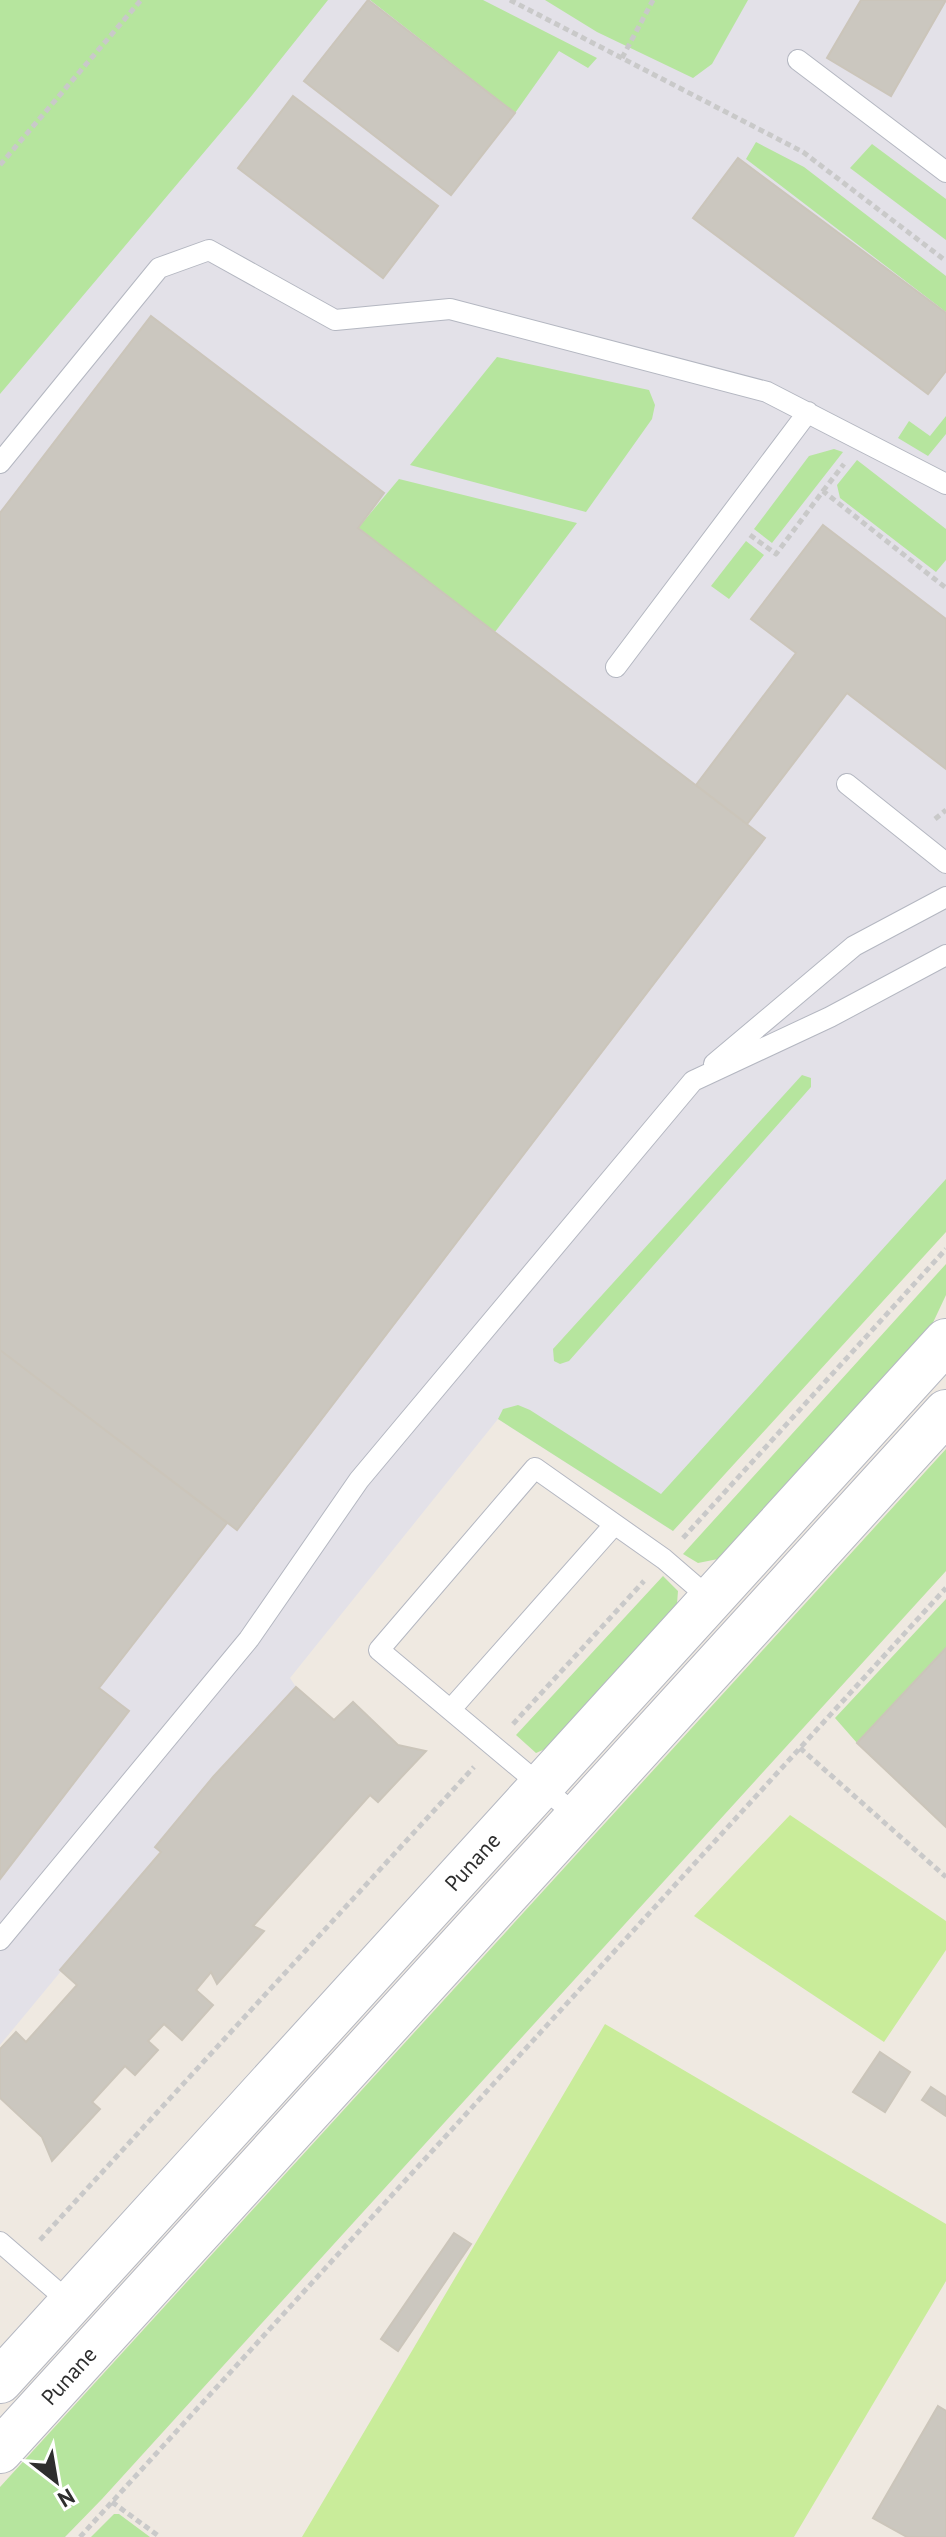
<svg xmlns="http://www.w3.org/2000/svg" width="946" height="2537" font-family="'PT Sans',sans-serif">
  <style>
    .industrial { fill: #e3e1e8 }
    .green { fill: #b6e59e }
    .pitch { fill: #c9ec9a }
    .building { fill: #cbc7bf; stroke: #cbc5ba; stroke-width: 2 }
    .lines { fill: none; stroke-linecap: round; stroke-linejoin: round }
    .service-casing { stroke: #b4b7c1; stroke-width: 22 }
    .secondary-casing { stroke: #b4b7c1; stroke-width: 46 }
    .path { stroke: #c9c9c9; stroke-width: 5; stroke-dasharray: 6 4; stroke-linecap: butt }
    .service { stroke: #fff; stroke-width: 20 }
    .secondary { stroke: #fff; stroke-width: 44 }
    .labels { text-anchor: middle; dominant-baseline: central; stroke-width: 6; stroke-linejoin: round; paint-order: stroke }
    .street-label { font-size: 22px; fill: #2e2e2e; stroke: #fff }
  </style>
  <rect width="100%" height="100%" fill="#efe9e1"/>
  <path class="industrial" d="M0 0H946V1228L673 1531 498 1419 290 1678 296 1687 0 2045Z"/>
  <path class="green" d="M0 0H328L249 99 0 394Z
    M370 0H483L597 58 588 68 559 51 515 113Z
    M545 0H748L712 64 693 78 597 32Z
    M756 142 804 167 946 276V312L746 159Z
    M872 144 946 199V240L850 168Z
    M497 357 649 390 655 405 652 419 586 512 410 465Z
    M946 416V434L928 456 898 438 909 421 930 436Z
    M834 449 843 452 772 543 754 529 809 456Z
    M857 460 946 529V560L936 572 840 498 837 485Z
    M399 479 577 523 495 632 358 528Z
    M746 541 764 555 729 599 711 586Z
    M802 1075 811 1078V1087L569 1361 560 1364 554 1361 553 1349Z
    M946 1179V1232L673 1531 498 1419 503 1409 518 1405 530 1410 661 1494Z
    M946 1264V1295L930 1329 776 1502 718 1559 698 1563 683 1554Z
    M946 1449V1571L102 2499 65 2537H0V2487Z
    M663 1576 678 1591 677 1604 552 1746 536 1753 516 1735Z
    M946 1599V1648L857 1743 835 1718Z
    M114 2514H119L150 2537H91Z"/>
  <path class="pitch" d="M790 1815 946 1921V1950L884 2042 694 1916Z
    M605 2024 946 2224V2281L794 2537H302Z"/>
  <path class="building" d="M368 0 515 113 451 195 304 81Z
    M861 0H946L891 96 827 58Z
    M293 96 438 206 383 278 238 168Z
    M738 158 946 313V371L928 394 693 218Z
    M151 316 384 493 358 528 765 838 237 1530 0 1350V513Z
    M823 525 946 619V769L847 693 747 824 696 785 796 653 751 619Z
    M0 1350 227 1523 99 1688 129 1711 0 1879Z
    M946 1648V1827L857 1743Z
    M296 1687 334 1720 353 1702 398 1745 426 1751 378 1802 370 1795 253 1926 264 1931 217 1984 211 1972 196 1990 213 2005 182 2040 164 2024 148 2041 158 2050 135 2075 125 2066 92 2102 100 2109 52 2161 42 2137 0 2098V2049L16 2032 26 2042 77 1985 60 1970 161 1852 155 1847 213 1777Z
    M880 2052 910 2072 885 2112 853 2092Z
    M931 2087 946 2097V2116L922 2100Z
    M454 2233 471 2244 398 2351 381 2339Z
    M938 2406 946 2411V2537H907L873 2518Z"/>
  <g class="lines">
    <g class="service-casing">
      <path id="service" d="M798 60 946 172
        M0 463 159 268 209 250 335 320 450 309 767 392 946 484
        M616 667 808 412
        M847 784 946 863
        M714 1064 854 946 946 897
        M452 1708 614 1525
        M577 1816 379 1650 535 1468 664 1559 715 1603
        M0 1940 249 1639 359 1480 693 1081 830 1017 946 955
        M0 2242 75 2307"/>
    </g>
    <g class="secondary-casing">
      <g id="secondary">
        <path id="s1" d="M0 2381 946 1341"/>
        <path id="s2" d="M0 2451 946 1412"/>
      </g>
    </g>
    <path class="path" d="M510 0 803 152 946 261
      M622 58 653 0
      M0 165 141 0
      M823 491 844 464
      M750 535 776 554 823 491 946 588
      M935 819 946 810
      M683 1538 946 1249
      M513 1724 644 1581
      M800 1748 946 1877
      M40 2240 474 1767
      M112 2502 160 2537
      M80 2537 946 1588"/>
    <use href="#service" class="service"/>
    <use href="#secondary" class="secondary"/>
  </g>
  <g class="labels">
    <g class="street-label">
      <text stroke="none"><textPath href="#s1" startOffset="702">Punane</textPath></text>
      <text stroke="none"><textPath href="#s2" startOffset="102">Punane</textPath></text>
    </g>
  </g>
  <g transform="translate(56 2481) rotate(149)" stroke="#ffffff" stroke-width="6" paint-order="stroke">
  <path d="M0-6L14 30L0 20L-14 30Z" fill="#2e2e2e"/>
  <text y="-12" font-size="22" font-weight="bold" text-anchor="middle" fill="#2e2e2e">N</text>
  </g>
</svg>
